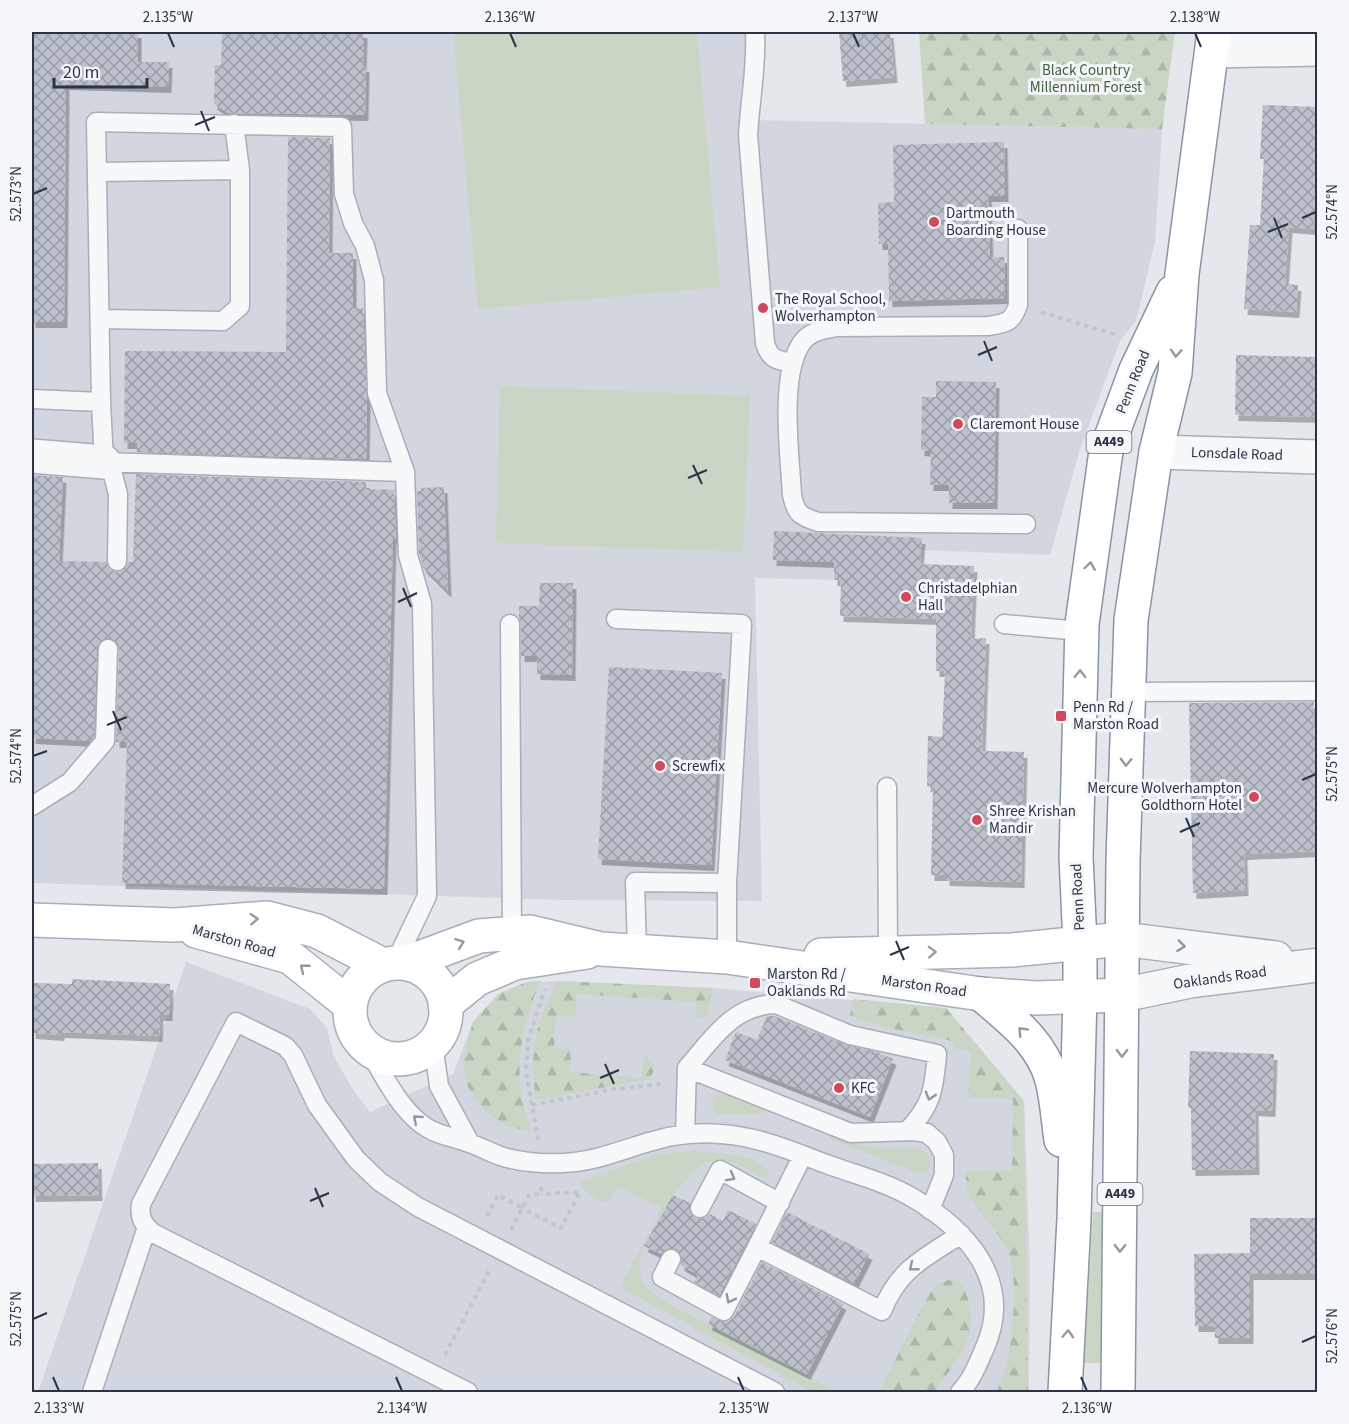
<svg xmlns="http://www.w3.org/2000/svg" width="1349" height="1424" font-family="'Source Sans 3',sans-serif">
  <style>
    .built { fill: #d2d6de }
    .green { fill: #c9d6c5 }
    .forest { fill: url(#forest-firs) }
    .building { fill: url(#building-cross-hatch); filter: url(#shadow) }
    .lines { fill: none; stroke-linecap: round; stroke-linejoin: round }
    .lane-casing { stroke: #a9aeb7; stroke-width: 21 }
    .street-casing { stroke: #a9aeb7; stroke-width: 36 }
    .secondary-casing { stroke: #a9aeb7; stroke-width: 36 }
    .highway-casing { stroke: #8b94a3; stroke-width: 36 }
    .path { stroke: #c2c5cb; stroke-width: 4; stroke-dasharray: 4.5 4.5; stroke-linecap: butt }
    .lane { stroke: #f7f8fa; stroke-width: 18 }
    .street { stroke: #f7f8fa; stroke-width: 33 }
    .secondary { stroke: #fff; stroke-width: 33 }
    .highway { stroke: #fff; stroke-width: 33 }
    .path-bridge { stroke: #c2c5cb; stroke-width: 4; stroke-dasharray: 4.5 4.5; stroke-linecap: butt }
    .oneway { stroke: #959aa2 }
    .oneway2 { stroke: #9196a0 }
    .ticks { fill: none; stroke: #2b3445; stroke-width: 2 }
    .poi-dot { fill: #d1495b; stroke: #f4f6f9; stroke-width: 2 }
    .labels { text-anchor: middle; dominant-baseline: central; stroke-width: 6; stroke-linejoin: round; paint-order: stroke }
    .shield { fill: #f4f6f9; stroke: #676e7b; stroke-width: 1.5 }
    .shield-label { font-size: 14px; font-weight: bold; fill: #2b3445 }
    .park-label { font-size: 15px; fill: #3f6138; stroke: #f4f6f9 }
    .poi-label { font-size: 15px; fill: #2b3445; stroke: #f4f6f9; text-anchor: start }
    .street-label { font-size: 15px; fill: #2b3445; stroke: #f4f6f9 }
    .neatline { fill: none; stroke: #2b3445; stroke-width: 2 }
    .ticks-label { font-size: 15px; text-anchor: middle; fill: #2b3445 }
  </style>
  <defs>
    <pattern id="forest-firs" width="22" height="20" patternUnits="userSpaceOnUse" patternTransform="scale(1.5)"><rect width="22" height="20" fill="#c9d6c5"/><path d="M5 1l3.5 6h-7zM16 11l3.5 6h-7z" fill="#adb8ab"/></pattern>
    <pattern id="building-cross-hatch" width="8" height="8" patternUnits="userSpaceOnUse" patternTransform="scale(1.5)"><rect width="8" height="8" fill="#bbc0ca"/><path d="M0 0l8 8M0 8l8-8" fill="none" stroke="#989da6"/></pattern>
    <filter id="shadow"><feDropShadow dx="3.5" dy="6" stdDeviation="0" flood-color="#0004"/></filter>
  </defs>
  <rect width="100%" height="100%" fill="#e4e7ec"/>
  <path class="built" d="M32 32H746L748 120 1162 129 1155 242 1136 321 1120 341 1080 449 1050 555 922 550 920 564 841 580 755 578 762 901 563 900 32 883Z
    M186 962 310 1009 327 1028 334 1057 354 1091 370 1112 453 1074 473 1022 498 994 527 982 558 981 713 988 946 1008 1024 1101 1030 1272 1029 1392H38Z"/>
  <path class="green" d="M453 32H697L720 287 478 309Z
    M500 386 750 396 743 552 496 543Z
    M726 1094 765 1108 764 1113 718 1114 713 1109 712 1100 716 1095Z
    M830 1134C845 1140 859 1146 876 1148 890 1150 910 1144 923 1151 931 1155 931 1163 928 1171L920 1174 829 1138Z
    M692 1151C711 1152 762 1154 769 1173L766 1177H761C744 1168 725 1155 706 1163 683 1171 642 1241 640 1264 639 1271 641 1281 645 1286 653 1297 690 1315 704 1322 748 1346 793 1369 837 1392H812L620 1287 662 1208 617 1186 607 1203 586 1193 580 1182 657 1154Z
    M1093 1212H1104V1363H1084Z"/>
  <path class="forest" d="M919 32H1175L1162 129 925 124Z
    M541 981C524 1015 515 1062 522 1099 525 1110 528 1121 531 1131L508 1127 484 1110 468 1087 463 1060 473 1022 498 994 527 982Z
    M558 981 713 988 708 1014 700 1019 696 1018V1002L577 994 575 1017 556 1016 554 1048 571 1049 570 1072 642 1078 644 1055C655 1060 656 1069 650 1079L536 1100C530 1047 533 1028 558 981Z
    M853 999 946 1008 1024 1101 1028 1392H997C1000 1383 1005 1372 1007 1362 1013 1333 1020 1270 1005 1245 990 1217 963 1206 966 1171L1012 1170 1013 1099 968 1097 971 1051 955 1049 952 1041 884 1027 850 1016Z
    M951 1279 962 1282C984 1333 962 1352 935 1392H879L929 1293 938 1284Z"/>
  <path class="building" d="M32 32H138V62H169L168 87 66 84 64 322H32Z
    M222 32H364L363 66H366L365 115 228 113 214 104 215 65H221Z
    M839 32H890L894 77 843 81Z
    M1263 105 1317 107V154L1313 229 1289 227 1285 284 1298 285 1296 312 1244 309 1250 225H1260L1264 159H1260Z
    M288 137 330 138 329 253H353V308H363L367 398 366 459 137 452V443H124L125 351 286 352Z
    M1004 142 1005 196H988L990 257H1004L1005 298 889 301 888 244H879L878 203 894 202 893 145Z
    M1236 355 1317 357V417L1235 415Z
    M936 381 996 382 994 503H949V485H930L931 451 921 450 922 397H936Z
    M136 474 366 482V489L394 490 396 540 393 537 384 889 122 883 127 742H116L119 649 118 643 113 639H103L99 643 97 648 94 737 91 741 32 738V475L63 477 59 561 106 562 111 570 117 572 123 570 128 562H133Z
    M444 487 448 592 423 567 419 553 417 491H421V488Z
    M774 531 922 538 920 564 974 566 971 639 986 638 982 751 1024 752 1021 882 946 880V875H931L933 787 927 786 928 736 942 737 945 671H936V619L840 616 841 580H834V562L773 560Z
    M540 583H573L572 675 537 674V656H521V624L519 617V606H539Z
    M609 667 722 673 711 865 598 859Z
    M1314 702 1313 727H1317V851L1244 854 1245 890 1193 893 1189 703Z
    M72 979 170 984 169 1015H160L159 1036 61 1032V1035L32 1033V983L72 984Z
    M767 1016H774L846 1045 877 1052 893 1059 870 1117 725 1060 736 1032 757 1040Z
    M1190 1051 1274 1054 1272 1111 1255 1110 1256 1169 1192 1170 1191 1108 1188 1107Z
    M98 1163 99 1195 32 1196V1164Z
    M673 1195 690 1203V1213L695 1218H705L710 1214 723 1221 728 1210 756 1224 719 1296 694 1282 698 1275 681 1265 682 1258 677 1249 670 1248 661 1254 644 1246Z
    M787 1212 869 1254 854 1284 772 1242Z
    M1250 1218H1317V1274H1250V1338H1215L1214 1326H1195L1194 1254 1250 1253Z
    M762 1262 843 1304 807 1374 708 1324 712 1317 724 1322 729 1321 734 1317Z"/>
  <g class="lines">
    <g class="lane-casing">
      <path id="lane" d="M755 32C757 66 750 100 748 135L765 343C770 360 777 360 793 363
        M97 172 240 170
        M1018 229V305C1012 323 1006 323 988 326L837 327C825 329 812 331 804 340 778 370 790 456 792 495 796 514 800 516 818 522L1026 524
        M100 319 223 321 240 306V170L234 124
        M32 399 101 402
        M104 462 405 472 408 555 422 604 427 896 395 963
        M117 561 118 494 113 475 104 462 101 402 96 122 342 127 344 194 353 223 365 246 374 280 377 393 405 472
        M616 619 742 624 727 883V957
        M510 624 512 934
        M1004 624 1081 631
        M1129 692 1318 691
        M887 787 888 954
        M32 806 70 782 105 741 108 649
        M637 951 635 882 727 883
        M433 1043 439 1086 470 1143
        M368 1048C382 1074 403 1116 431 1130 442 1136 457 1138 469 1143 482 1147 494 1155 507 1158 535 1165 569 1165 597 1158 641 1146 673 1129 721 1134 761 1137 791 1151 829 1165 857 1175 888 1183 913 1198 967 1230 1013 1280 986 1345 979 1361 972 1380 960 1392
        M687 1068C713 1038 733 1005 776 1004L850 1035 937 1054C934 1089 932 1106 907 1131
        M685 1134 687 1068 851 1133 913 1131 927 1133 937 1142 944 1155V1175L930 1210
        M803 1155 757 1247 882 1311C899 1268 925 1258 961 1234
        M700 1208 720 1170 780 1203
        M671 1259 662 1277 724 1311 757 1247
        M92 1392 147 1227
        M468 1392 153 1233C143 1224 139 1218 141 1204L236 1022 285 1046 293 1055 317 1105 356 1159 380 1182 418 1207 775 1392"/>
    </g>
    <g class="street-casing">
      <path id="street" d="M1212 51 1318 49
        M1156 452 1318 457
        M32 456 104 462
        M1122 939 1276 958
        M1123 995 1190 981 1318 965"/>
    </g>
    <g class="secondary-casing">
      <path id="secondary" d="M32 920 174 925 267 918 317 931 383 965
        M196 931 290 957 350 1005
        M821 955 1012 950 1122 939
        M406 963 479 936 530 932 601 949 727 957 981 994 1036 998 1123 995
        M350 1011a48 48 0 1 1 96 0a48 48 0 1 1-96 0Z
        M445 1005 477 979 515 963 587 952"/>
    </g>
    <g class="highway-casing">
      <path id="highway" d="M981 994C1009 1018 1042 1042 1052 1080 1057 1099 1058 1120 1061 1140
        M1065 1392 1074 1219 1080 996V943L1076 857 1082 624 1106 451 1136 370 1173 292
        M1118 1392 1123 861 1131 620 1156 452 1175 373 1182 274 1214 32"/>
    </g>
    <path class="path" d="M1041 312 1117 335
      M532 1105 615 1089 662 1084
      M538 1140 526 1071 528 1041 545 989
      M527 1211 561 1228 580 1192 541 1194
      M487 1216 498 1195 519 1206
      M511 1230 529 1195 541 1194V1187
      M445 1355 489 1271"/>
    <use href="#lane" class="lane"/>
    <use href="#street" class="street"/>
    <use href="#secondary" class="secondary"/>
    <use href="#highway" class="highway"/>
    <path class="path-bridge" d="M519 1206 527 1211"/>
  </g>
  <defs><path id="oneway-chevron" d="M-2-3.5L2.5 0L-2 3.5" fill="none" stroke-width="1.6" stroke-linecap="round" stroke-linejoin="round" transform="scale(1.5)"/></defs>
  <g class="oneway">
    <use href="#oneway-chevron" transform="translate(1176 353) rotate(94)"/>
    <use href="#oneway-chevron" transform="translate(1090 566) rotate(-82)"/>
    <use href="#oneway-chevron" transform="translate(1080 674) rotate(-89)"/>
    <use href="#oneway-chevron" transform="translate(1126 762) rotate(92)"/>
    <use href="#oneway-chevron" transform="translate(254 919) rotate(-4)"/>
    <use href="#oneway-chevron" transform="translate(460 943) rotate(-21)"/>
    <use href="#oneway-chevron" transform="translate(932 952) rotate(-2)"/>
    <use href="#oneway-chevron" transform="translate(304 968) rotate(-141)"/>
    <use href="#oneway-chevron" transform="translate(1022 1031) rotate(-134)"/>
    <use href="#oneway-chevron" transform="translate(1122 1053) rotate(91)"/>
    <use href="#oneway-chevron" transform="translate(1120 1248) rotate(91)"/>
    <use href="#oneway-chevron" transform="translate(1068 1334) rotate(-87)"/>
  </g>
  <g class="oneway2">
    <use href="#oneway-chevron" transform="translate(1181 946) rotate(7)"/>
    <use href="#oneway-chevron" transform="translate(930 1096) rotate(107)"/>
    <use href="#oneway-chevron" transform="translate(417 1119) rotate(-139)"/>
    <use href="#oneway-chevron" transform="translate(731 1177) rotate(29)"/>
    <use href="#oneway-chevron" transform="translate(913 1267) rotate(141)"/>
    <use href="#oneway-chevron" transform="translate(730 1299) rotate(117)"/>
  </g>
  <path class="ticks" d="M168 33 174 47M510 33 516 47M853 33 859 47M1195 33 1201 47M201 111 209 131M195 125 215 117M33 194 47 188M1274 218 1282 238M1302 218 1316 212M1268 232 1288 224M984 341 992 361M978 355 997 347M693 465 702 484M688 478 707 470M403 588 411 607M398 602 417 593M113 711 121 730M107 725 127 717M33 756 47 751M1302 780 1316 774M1186 818 1194 837M1180 832 1200 823M896 941 904 960M890 955 909 947M605 1064 614 1084M600 1078 619 1070M315 1188 323 1207M310 1201 329 1193M33 1319 47 1313M1302 1342 1316 1336M53 1377 59 1391M396 1377 402 1391M738 1377 744 1391M1081 1377 1087 1391"/>
  <g class="poi-dot">
    <circle cx="934" cy="222" r="6"/>
    <circle cx="763" cy="308" r="6"/>
    <circle cx="958" cy="424" r="6"/>
    <circle cx="906" cy="597" r="6"/>
    <rect x="1055" y="710" width="12" height="12" rx="3"/>
    <circle cx="660" cy="766" r="6"/>
    <circle cx="1254" cy="797" r="6"/>
    <circle cx="977" cy="820" r="6"/>
    <rect x="749" y="977" width="12" height="12" rx="3"/>
    <circle cx="839" cy="1088" r="6"/>
  </g>
  <g class="labels">
    <g class="shield">
      <rect x="1086.5" y="431" width="45" height="22" rx="4.5"/>
      <rect x="1097.5" y="1183" width="45" height="22" rx="4.5"/>
    </g>
    <g class="shield-label">
      <text x="1109" y="442">A449</text>
      <text x="1120" y="1194">A449</text>
    </g>
    <g class="park-label">
      <text x="1086" y="70">Black Country<tspan x="1086" dy="17">Millennium Forest</tspan></text>
    </g>
    <g class="poi-label">
      <text x="946" y="213">Dartmouth<tspan x="946" dy="17">Boarding House</tspan></text>
      <text x="775" y="299">The Royal School,<tspan x="775" dy="17">Wolverhampton</tspan></text>
      <text x="970" y="424">Claremont House</text>
      <text x="918" y="588">Christadelphian<tspan x="918" dy="17">Hall</tspan></text>
      <text x="1073" y="707">Penn Rd /<tspan x="1073" dy="17">Marston Road</tspan></text>
      <text x="672" y="766">Screwfix</text>
      <text x="1242" y="788" text-anchor="end">Mercure Wolverhampton<tspan x="1242" dy="17">Goldthorn Hotel</tspan></text>
      <text x="989" y="811">Shree Krishan<tspan x="989" dy="17">Mandir</tspan></text>
      <text x="767" y="974">Marston Rd /<tspan x="767" dy="17">Oaklands Rd</tspan></text>
      <text x="851" y="1088">KFC</text>
    </g>
    <g class="street-label">
      <text transform="translate(1133 382) rotate(-68)">Penn Road</text>
      <text transform="translate(1237 454) rotate(2)">Lonsdale Road</text>
      <text transform="translate(1078 897) rotate(-93)">Penn Road</text>
      <text transform="translate(234 941) rotate(16)">Marston Road</text>
      <text transform="translate(1220 978) rotate(-8)">Oaklands Road</text>
      <text transform="translate(924 986) rotate(8)">Marston Road</text>
    </g>
  </g>
  <rect width="1349" height="1424" fill="none" stroke="#f4f6f9" stroke-width="66"/>
  <path d="M54 78v9h93v-9" fill="none" stroke="#2b3445" stroke-width="3"/>
  <text x="63" y="78" font-size="18" fill="#2b3445" stroke="#f4f6f9" stroke-width="4.5" paint-order="stroke">20 m</text>
  <rect x="33" y="33" width="1283" height="1358" class="neatline"/>
  <g class="ticks-label">
    <text x="168" y="22">2.135°W</text>
    <text x="510" y="22">2.136°W</text>
    <text x="853" y="22">2.137°W</text>
    <text x="1195" y="22">2.138°W</text>
    <text transform="translate(16 194) rotate(-90)" y="5">52.573°N</text>
    <text transform="translate(1332 212) rotate(-90)" y="5">52.574°N</text>
    <text transform="translate(16 756) rotate(-90)" y="5">52.574°N</text>
    <text transform="translate(1332 774) rotate(-90)" y="5">52.575°N</text>
    <text transform="translate(16 1319) rotate(-90)" y="5">52.575°N</text>
    <text transform="translate(1332 1336) rotate(-90)" y="5">52.576°N</text>
    <text x="59" y="1413">2.133°W</text>
    <text x="402" y="1413">2.134°W</text>
    <text x="744" y="1413">2.135°W</text>
    <text x="1087" y="1413">2.136°W</text>
  </g>
</svg>
